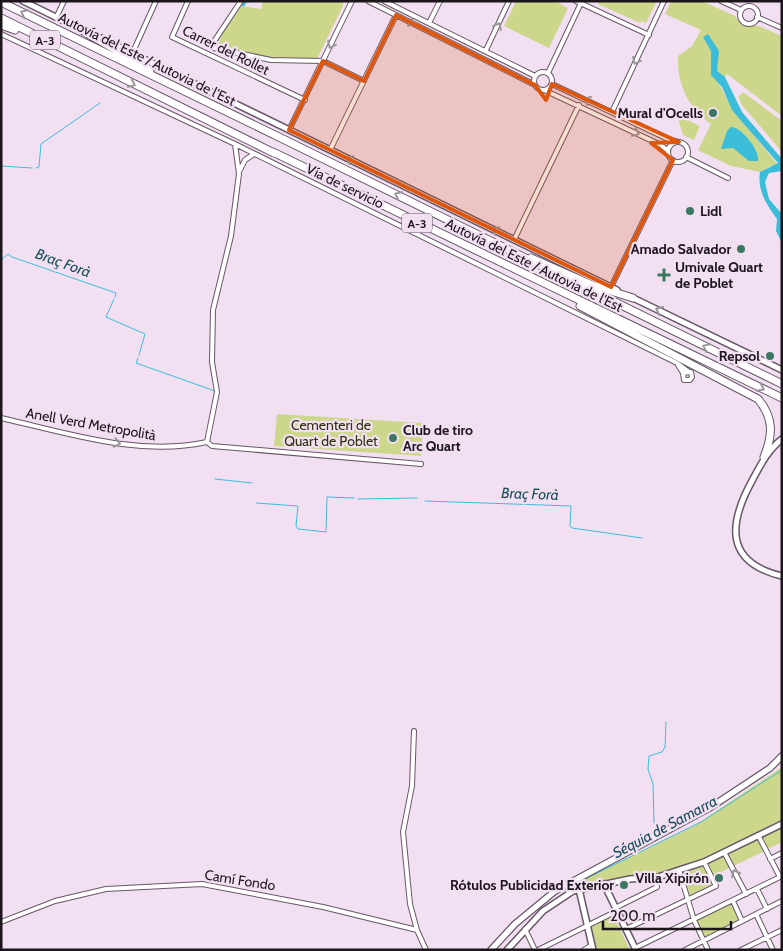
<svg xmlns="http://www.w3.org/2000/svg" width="783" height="951" font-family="Cabin,sans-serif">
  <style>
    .green { fill: #ccd78b }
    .water { fill: #3bbdd9 }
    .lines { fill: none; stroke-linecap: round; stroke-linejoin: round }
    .stream { stroke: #3bbdd9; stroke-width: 1 }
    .canal { stroke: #3bbdd9; stroke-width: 4.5 }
    .minor-casing { stroke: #675767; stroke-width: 6 }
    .tertiary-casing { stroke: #675767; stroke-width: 8 }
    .secondary-casing { stroke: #675767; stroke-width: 8 }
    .motorway-casing { stroke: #675767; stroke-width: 9 }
    .minor { stroke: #fff; stroke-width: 4 }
    .tertiary { stroke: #fff; stroke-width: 5 }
    .secondary { stroke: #fff; stroke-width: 5.5 }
    .motorway { stroke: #fff; stroke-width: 7 }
    .oneway { stroke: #999699 }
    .marked { fill: #de560d; fill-opacity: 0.2; stroke: #de560d; stroke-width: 4; stroke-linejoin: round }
    .poi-dot { fill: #3c7761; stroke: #f2e0f2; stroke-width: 2 }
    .labels { text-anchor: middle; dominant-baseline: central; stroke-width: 4.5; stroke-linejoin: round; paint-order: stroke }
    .shield { fill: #f2e0f2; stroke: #5c525c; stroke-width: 1 }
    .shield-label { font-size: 12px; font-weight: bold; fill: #1c151c }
    .street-label { font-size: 14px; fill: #1c151c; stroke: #f2e0f2 }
    .poi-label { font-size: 14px; font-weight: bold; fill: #1c151c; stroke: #f2e0f2; text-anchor: end }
    .park-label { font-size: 14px; fill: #2f330c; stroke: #f2e0f2 }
    .water-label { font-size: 15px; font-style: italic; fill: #184e5a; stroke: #f2e0f2 }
  </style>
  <rect width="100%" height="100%" fill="#f2e0f2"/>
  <path class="green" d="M263 1H343V6L317 59 270 58 216 47 224 31 242 6 261 9Z
    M516 1H555L568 8 549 48 504 26Z
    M599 1H657L646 23 642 21 640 23 598 4Z
    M671 1H702L735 16 742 25 759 26 782 36V116L727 74 719 84 733 110 778 165 770 166 760 172 731 166 698 150 711 124C688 108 677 84 678 56L692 46 701 30 665 14Z
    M743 92 782 121V152L742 105 738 97Z
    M677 115 700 126 694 140 683 135Z
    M277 414 423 423 421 456 274 446Z
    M782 767V820L705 859 657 874 583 884V880L694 826Z
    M782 827V842L766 850 760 836Z
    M758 837 765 851 733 866 726 853Z
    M724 854 731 867 714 876 707 862Z
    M704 862 713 884 690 895 681 871Z
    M732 903 741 920 705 937 696 920Z
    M613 915 630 950H597L591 926Z"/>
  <path class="water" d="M708 34 719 51 717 71 725 77 742 112 782 159V171L769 173 765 182 769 199 782 214V243L776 231 777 219C767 205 757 191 760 172L778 163 743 123 732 110 722 87 711 75V51L703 37Z
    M731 127C742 127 760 151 758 161H749L733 148 721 149 727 131Z"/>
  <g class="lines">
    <path class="stream" d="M1 166 32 168
      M36 168 39 167 41 144 100 103
      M1 260 8 254 12 257 116 293 115 297
      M114 299 106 317 145 334 139 355
      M138 358 136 363 215 391
      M215 479 252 483
      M358 499 417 498
      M425 501 571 506 570 526 572 528 642 538
      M256 503 298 506 296 526 298 529 326 532 327 497 354 498
      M654 823 653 784 648 769 649 756 662 752 665 747 666 722
      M581 881 701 822 782 770"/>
    <path class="canal" d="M243 4 245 1"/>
    <g class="minor-casing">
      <path id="minor" d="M188 1 172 37 305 100
        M241 1 213 43 214 48 271 60 323 61 364 81
        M368 1 535 85
        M384 1 535 76
        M576 1 649 35
        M721 1 741 10
        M740 15a9 9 0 1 1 18 0a9 9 0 1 1-18 0Z
        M757 17 782 28
        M56 18 64 1
        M429 23 440 1
        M1 34 235 144 677 363 688 371
        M486 50 509 1
        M132 54 156 1
        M534 81a9 9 0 1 1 18 0a9 9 0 1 1-18 0Z
        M548 73 581 3
        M552 84 670 140 679 142
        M544 90 661 145 668 151
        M612 112 664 1
        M289 130 352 1
        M668 152a10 10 0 1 1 20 0a10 10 0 1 1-20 0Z
        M330 150 396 15
        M686 157 728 178
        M240 170 245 160 254 154
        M514 240 579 105
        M611 287 673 160
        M678 365 683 373 684 380H690L692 377 691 372 683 373
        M1 418C68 433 139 457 207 442
        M207 442 217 392 212 362 213 310 231 236 239 174 235 144
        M207 442 212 446 421 464
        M414 731 412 786 403 832 410 904 417 930 426 950
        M758 835 780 877
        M724 852 746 894
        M770 859 782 853
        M679 870 694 920 708 950
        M757 889 767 909
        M733 901 742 921
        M615 908 657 887 653 877
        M756 914 773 950
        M1 922 55 901 106 889 202 884 323 907 417 930
        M525 929 535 950
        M626 929 716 886 704 862
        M635 948 782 876
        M538 950 617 911
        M584 950 592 945
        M685 950 782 901
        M741 950 782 930"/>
    </g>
    <g class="tertiary-casing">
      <path id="tertiary" d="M23 1 82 30
        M101 38 617 290
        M631 297 782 370
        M782 439C768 450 761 464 753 479 729 522 723 562 782 576
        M604 884 636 950
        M579 889 593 950
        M507 950 543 911 573 891 630 879 658 877 679 870 704 862 782 824"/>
    </g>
    <g class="secondary-casing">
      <path id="secondary" d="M491 950 515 924 555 891 711 807 770 768 782 756"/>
    </g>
    <g class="motorway-casing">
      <path id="motorway" d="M1 2 281 138
        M1 18 274 153
        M1 25 15 30
        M80 29 150 70
        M283 139 782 384
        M275 153 782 398
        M531 258 592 285 633 298
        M580 306 758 399C774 418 773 435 764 457"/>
    </g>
    <use href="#minor" class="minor"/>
    <use href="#tertiary" class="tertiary"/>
    <use href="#secondary" class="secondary"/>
    <use href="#motorway" class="motorway"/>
  </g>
  <defs><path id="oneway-chevron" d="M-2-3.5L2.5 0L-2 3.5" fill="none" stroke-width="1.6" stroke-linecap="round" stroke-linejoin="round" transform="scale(1.25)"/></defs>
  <g class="oneway">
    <use href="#oneway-chevron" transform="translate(24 13) rotate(-154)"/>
    <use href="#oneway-chevron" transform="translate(412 23) rotate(26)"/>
    <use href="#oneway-chevron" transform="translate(498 26) rotate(-64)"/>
    <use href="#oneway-chevron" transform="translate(331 45) rotate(116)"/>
    <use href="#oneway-chevron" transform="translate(636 61) rotate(116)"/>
    <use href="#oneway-chevron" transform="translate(132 84) rotate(26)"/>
    <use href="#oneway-chevron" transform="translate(587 100) rotate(-155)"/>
    <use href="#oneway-chevron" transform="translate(636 133) rotate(26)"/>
    <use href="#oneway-chevron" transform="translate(349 159) rotate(-154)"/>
    <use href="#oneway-chevron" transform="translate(398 195) rotate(-154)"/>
    <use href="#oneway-chevron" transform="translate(495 230) rotate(-154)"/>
    <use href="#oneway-chevron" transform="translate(659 310) rotate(-155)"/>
    <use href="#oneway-chevron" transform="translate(706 347) rotate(-154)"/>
    <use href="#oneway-chevron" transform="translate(761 388) rotate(26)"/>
    <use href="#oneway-chevron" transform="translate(117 443) rotate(11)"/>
    <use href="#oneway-chevron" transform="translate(735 873) rotate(-117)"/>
  </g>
  <path class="marked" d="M396 15 535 85 546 100 552 84 679 142 651 143 673 160 611 287 289 130 323 61 364 81Z"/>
  <g class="poi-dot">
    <circle cx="713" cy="113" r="5"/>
    <circle cx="690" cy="211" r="5"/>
    <circle cx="741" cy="249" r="5"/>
    <path d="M661.5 267.5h5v5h5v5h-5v5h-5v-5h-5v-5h5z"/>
    <circle cx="770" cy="356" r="5"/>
    <circle cx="393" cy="438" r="5"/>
    <circle cx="719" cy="878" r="5"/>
    <circle cx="624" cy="885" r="5"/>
  </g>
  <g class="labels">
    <g class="shield">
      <rect x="30" y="30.5" width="30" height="19" rx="4"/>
      <rect x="402" y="213.5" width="30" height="19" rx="4"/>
    </g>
    <g class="shield-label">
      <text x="45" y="40">A-3</text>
      <text x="417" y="223">A-3</text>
    </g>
    <g class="street-label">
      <text transform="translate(226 50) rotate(26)">Carrer del Rollet</text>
      <text transform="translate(147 59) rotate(26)">Autovía del Este / Autovia de l'Est</text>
      <text transform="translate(345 186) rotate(26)">Vía de servicio</text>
      <text transform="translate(534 265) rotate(26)">Autovía del Este / Autovia de l'Est</text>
      <text transform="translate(91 424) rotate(10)">Anell Verd Metropolità</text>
      <text transform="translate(240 880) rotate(9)">Camí Fondo</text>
    </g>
    <g class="poi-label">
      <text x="703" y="113">Mural d'Ocells</text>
      <text x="700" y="211" text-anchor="start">Lidl</text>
      <text x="731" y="249">Amado Salvador</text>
      <text x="675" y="267" text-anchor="start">Umivale Quart<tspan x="675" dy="16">de Poblet</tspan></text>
      <text x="760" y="356">Repsol</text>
      <text x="403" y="430" text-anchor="start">Club de tiro<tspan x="403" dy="16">Arc Quart</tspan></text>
      <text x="709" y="878">Villa Xipirón</text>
      <text x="614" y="885">Rótulos Publicidad Exterior</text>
    </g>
    <g class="park-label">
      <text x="331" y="425">Cementeri de<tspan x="331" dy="16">Quart de Poblet</tspan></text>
    </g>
    <g class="water-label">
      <text transform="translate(63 263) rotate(20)">Braç Forà</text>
      <text transform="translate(530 494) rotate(2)">Braç Forà</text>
      <text transform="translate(665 827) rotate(-28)">Séquia de Samarra</text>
    </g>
  </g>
  <rect width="783" height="951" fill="none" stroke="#1c151c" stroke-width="5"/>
  <path d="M603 921v8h128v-8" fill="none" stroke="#1c151c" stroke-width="2.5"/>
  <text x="610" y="921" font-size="15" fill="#1c151c" stroke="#f2e0f2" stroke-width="4" paint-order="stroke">200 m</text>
</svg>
